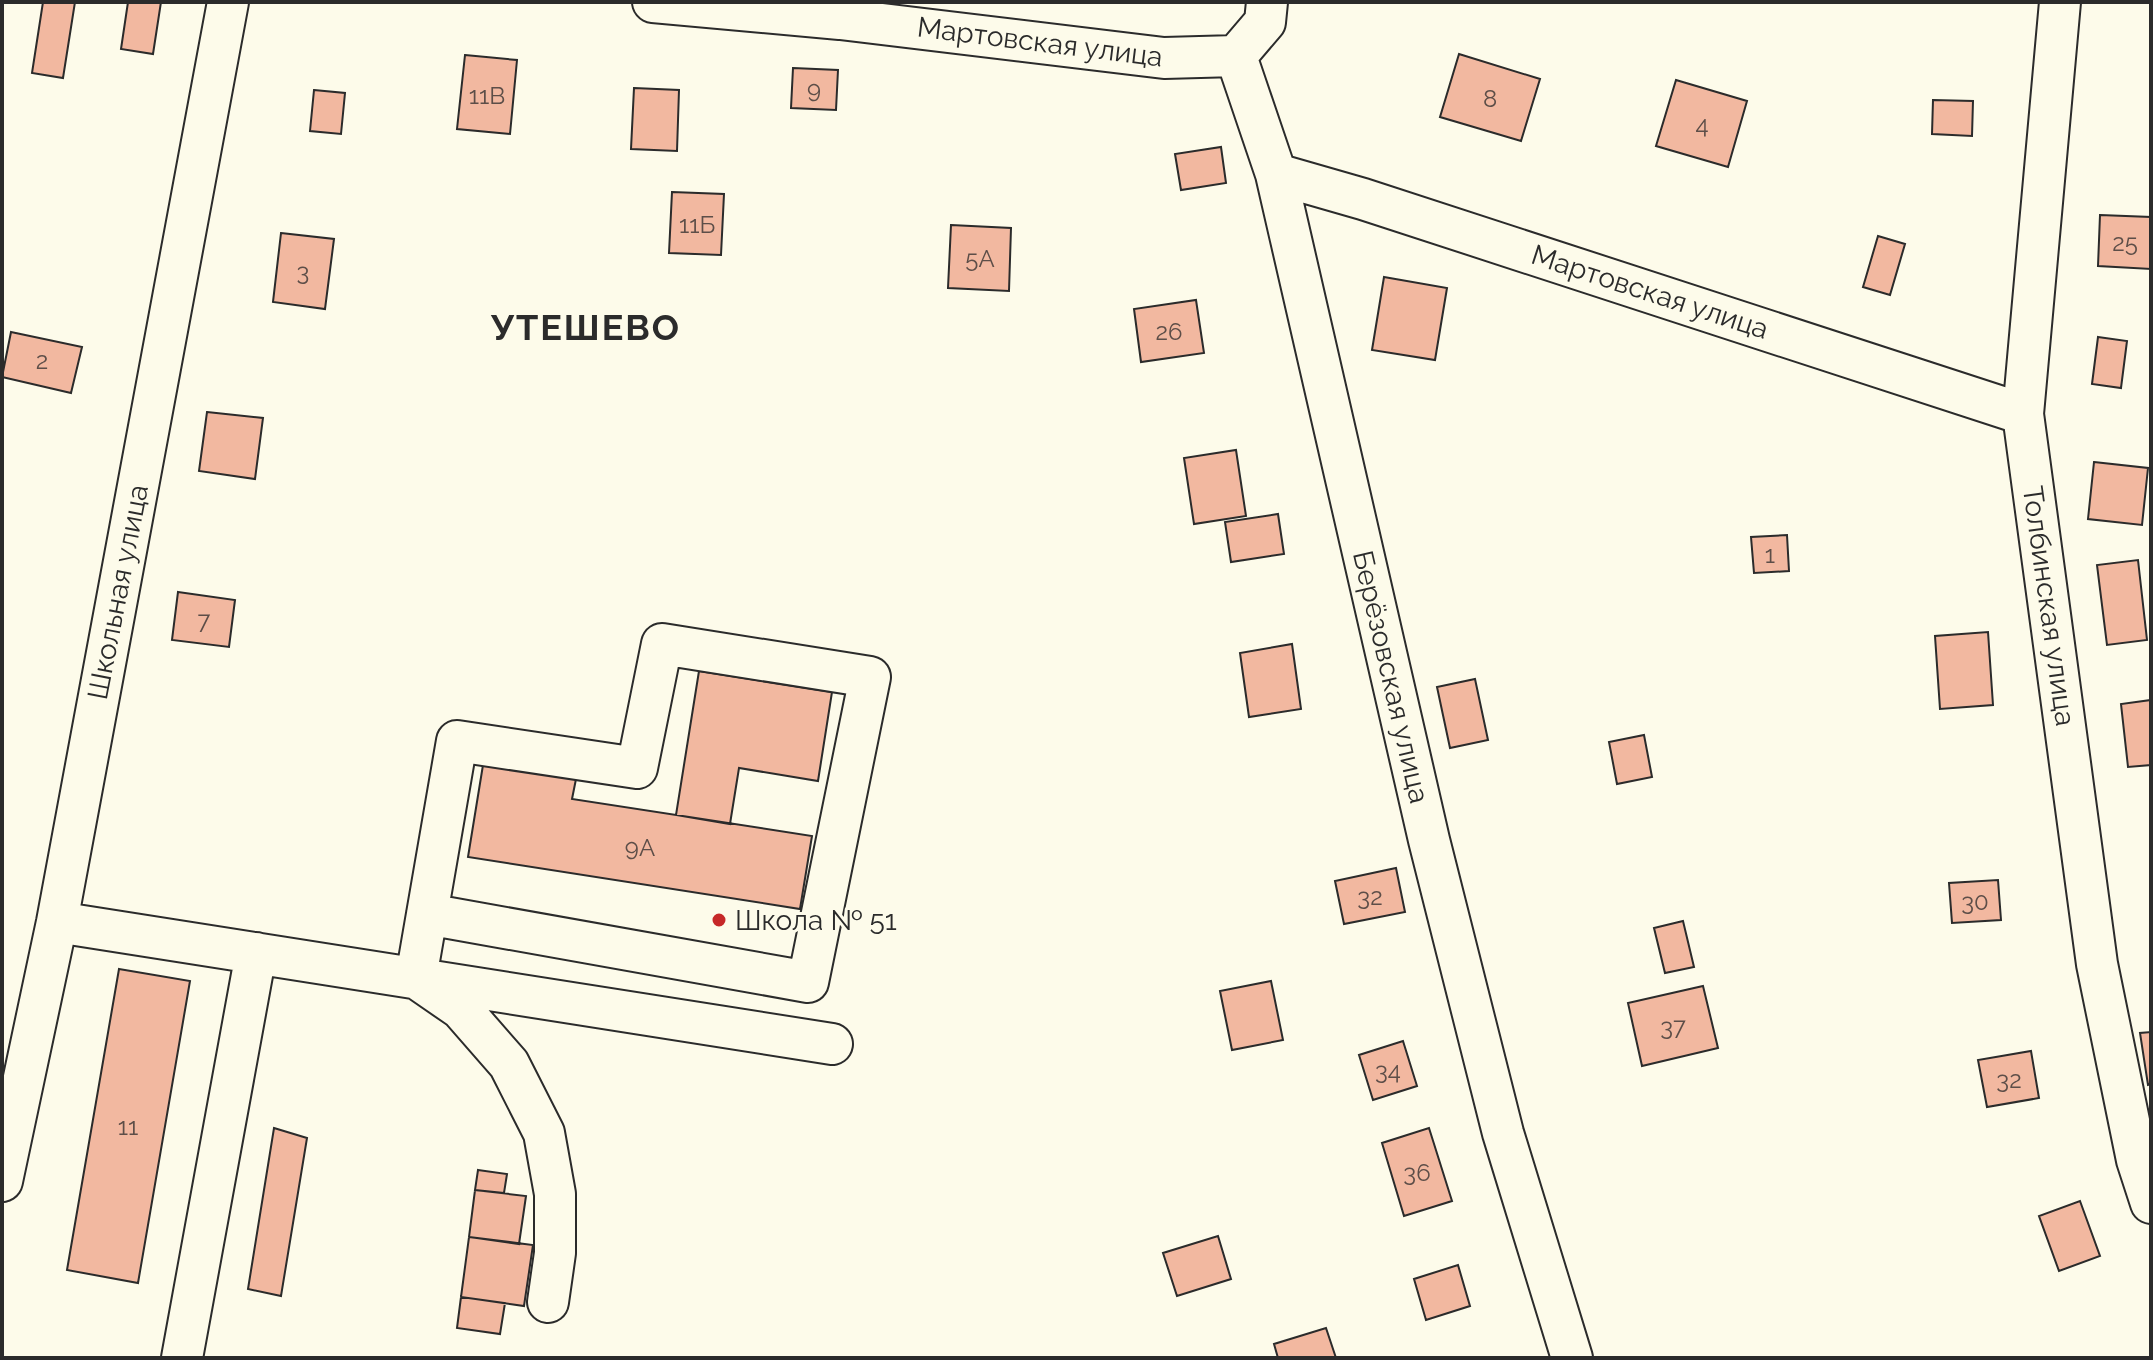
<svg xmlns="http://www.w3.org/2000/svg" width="2153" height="1360" font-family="Raleway,sans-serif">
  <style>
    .building { fill: #f2b8a0; stroke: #2b2b2b; stroke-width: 2 }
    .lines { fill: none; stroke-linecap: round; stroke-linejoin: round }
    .minor-casing { stroke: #2b2b2b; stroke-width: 44 }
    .minor { stroke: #fdfbea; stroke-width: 40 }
    .poi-dot { fill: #c62828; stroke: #fdfbea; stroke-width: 3 }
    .labels { text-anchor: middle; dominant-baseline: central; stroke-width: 6; stroke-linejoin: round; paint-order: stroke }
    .number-label { font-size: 24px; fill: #5d4e48 }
    .street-label { font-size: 28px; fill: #2b2b2b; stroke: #fdfbea }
    .poi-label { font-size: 28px; fill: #2b2b2b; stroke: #fdfbea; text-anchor: start }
    .district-label { font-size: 36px; font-weight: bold; letter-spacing: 2px; fill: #2b2b2b; stroke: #fdfbea }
  </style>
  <rect width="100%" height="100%" fill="#fdfbea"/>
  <path class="building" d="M43 2H75L63 78 32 73Z
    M128 2H161L153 54 121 49Z
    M1459 54 1540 79 1521 141 1440 117Z
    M465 55 517 60 510 134 457 129Z
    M793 68 838 70 836 110 791 108Z
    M1676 80 1747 101 1728 167 1656 146Z
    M634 88 679 90 677 151 631 149Z
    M314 90 345 93 341 134 310 131Z
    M1933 100 1973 101 1972 136 1932 134Z
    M1221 147 1226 183 1181 190 1175 154Z
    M672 192 724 194 721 255 669 253Z
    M2100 215 2151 217V269L2098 266Z
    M951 225 1011 228 1009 291 948 288Z
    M281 233 334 239 325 309 273 302Z
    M1878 236 1905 244 1890 295 1863 287Z
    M1384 277 1447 288 1435 360 1372 350Z
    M1196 300 1204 353 1141 362 1134 309Z
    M11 332 82 347 71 393 2 377Z
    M2098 337 2127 341 2121 388 2092 384Z
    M207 412 263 418 255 479 199 471Z
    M1236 450 1246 516 1194 524 1184 458Z
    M2094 462 2148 468 2142 525 2088 519Z
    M1278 514 1284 554 1231 562 1225 522Z
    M1787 535 1789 571 1754 573 1751 537Z
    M2138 560 2147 640 2107 645 2097 565Z
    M178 592 235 600 229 647 172 640Z
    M1988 632 1993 705 1940 709 1935 636Z
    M1292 644 1301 709 1249 717 1240 653Z
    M699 671 832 692 818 781 739 768 730 824 676 815Z
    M1475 679 1488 740 1450 748 1437 687Z
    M2151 700V765L2128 767 2121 704Z
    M1644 735 1652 777 1617 784 1609 742Z
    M483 765 576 779 572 799 812 836 800 909 468 857Z
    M1396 868 1405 912 1344 924 1335 881Z
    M1998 880 2001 920 1952 923 1949 883Z
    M1683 921 1694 967 1665 973 1654 928Z
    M119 969 190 981 138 1283 67 1270Z
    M1271 981 1283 1040 1232 1050 1220 991Z
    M1703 986 1718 1048 1642 1066 1628 1003Z
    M2151 1032V1084L2148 1085 2140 1033Z
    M1403 1041 1417 1086 1373 1100 1359 1055Z
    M2031 1051 2039 1098 1987 1107 1978 1060Z
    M274 1128 307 1138 281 1296 248 1289Z
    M1429 1128 1452 1201 1404 1216 1382 1143Z
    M478 1170 507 1174 504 1193 475 1190Z
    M475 1190 526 1196 519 1244 469 1237Z
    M2080 1201 2100 1256 2059 1271 2039 1216Z
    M1218 1236 1231 1279 1177 1296 1163 1253Z
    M469 1237 533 1245 524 1306 461 1297Z
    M1458 1265 1470 1306 1426 1320 1414 1279Z
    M461 1297 505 1303 500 1334 457 1328Z
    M1326 1328 1336 1358H1278L1274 1344Z"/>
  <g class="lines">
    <g class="minor-casing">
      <path id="minor" d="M653 2 840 19 1164 58 1236 56
        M1267 2 1265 22 1236 56 1276 174 1429 840 1503 1133 1572 1358
        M2060 2 2023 414 2097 964 2137 1160 2151 1203
        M1276 174 1363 199 2023 414
        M427 914 808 982 870 677 662 644 637 768 457 741 416 978 461 1009 509 1064 544 1133 555 1194V1253L548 1302
        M57 922 832 1044
        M2 1181 57 922 228 2
        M182 1358 256 953"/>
    </g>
    <use href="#minor" class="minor"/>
  </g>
  <circle class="poi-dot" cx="719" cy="920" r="8"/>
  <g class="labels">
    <g class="number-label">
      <text x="814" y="89">9</text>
      <text x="487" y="95">11В</text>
      <text x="1490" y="98">8</text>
      <text x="1702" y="124">4</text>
      <text x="697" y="224">11Б</text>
      <text x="2125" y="242">25</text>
      <text x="980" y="258">5А</text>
      <text x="303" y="271">3</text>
      <text x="1169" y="331">26</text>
      <text x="42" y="360">2</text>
      <text x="1770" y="554">1</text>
      <text x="204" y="620">7</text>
      <text x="640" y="847">9А</text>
      <text x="1370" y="896">32</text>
      <text x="1975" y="901">30</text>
      <text x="1673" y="1026">37</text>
      <text x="1388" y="1070">34</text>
      <text x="2009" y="1079">32</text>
      <text x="128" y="1126">11</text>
      <text x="1417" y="1172">36</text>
    </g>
    <g class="street-label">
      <text transform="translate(1040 42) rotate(7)">Мартовская улица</text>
      <text transform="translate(1650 292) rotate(18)">Мартовская улица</text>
      <text transform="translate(118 592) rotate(-79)">Школьная улица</text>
      <text transform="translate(2049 606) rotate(82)">Толбинская улица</text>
      <text transform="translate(1391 677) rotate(77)">Берёзовская улица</text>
    </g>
    <g class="poi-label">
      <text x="735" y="920">Школа № 51</text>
    </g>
    <g class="district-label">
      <text x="586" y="327">УТЕШЕВО</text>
    </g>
  </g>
  <rect width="2153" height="1360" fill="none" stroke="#2b2b2b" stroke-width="8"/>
</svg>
